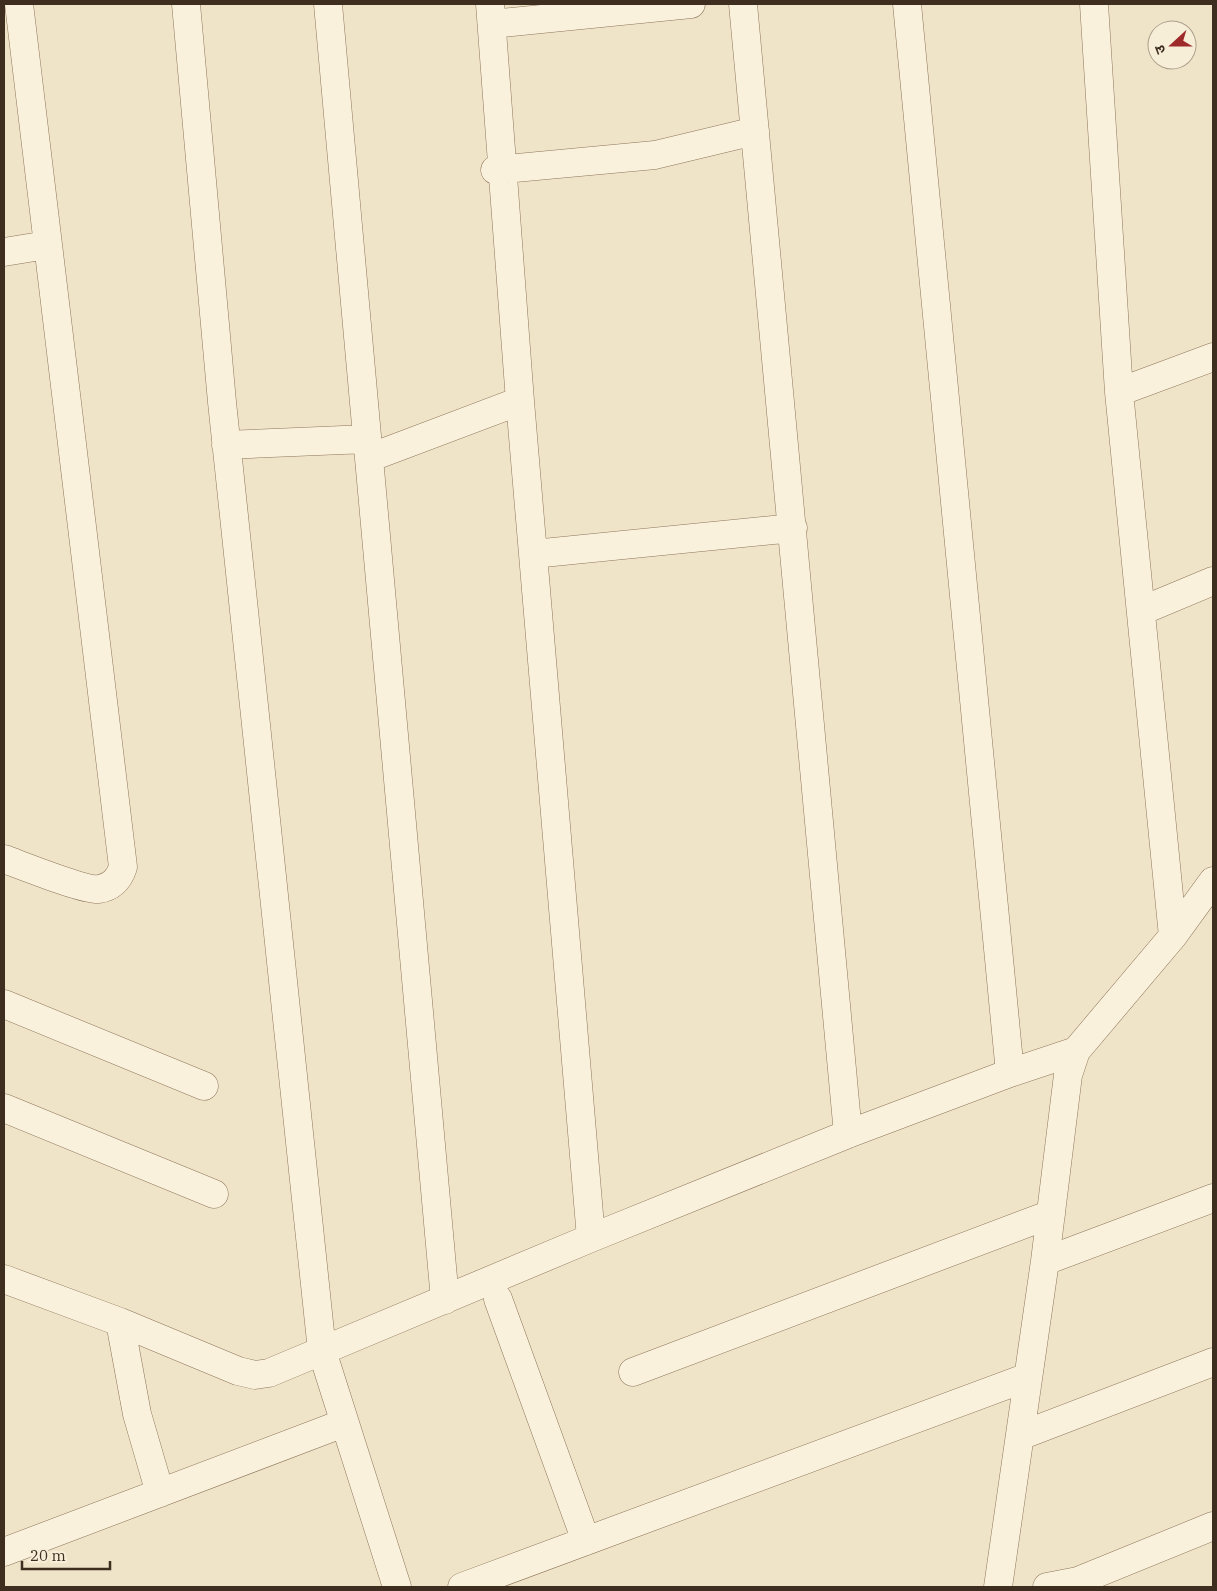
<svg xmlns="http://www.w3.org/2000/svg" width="1217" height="1591" font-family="'IBM Plex Serif','Noto Sans Devanagari',serif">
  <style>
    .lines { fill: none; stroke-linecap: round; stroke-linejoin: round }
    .minor-casing { stroke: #8d765c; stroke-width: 29 }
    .minor { stroke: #faf1dc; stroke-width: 28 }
  </style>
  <rect width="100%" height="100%" fill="#f0e4c8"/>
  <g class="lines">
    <g class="minor-casing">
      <path id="minor" d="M186 4 222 402 322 1351 397 1587
        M328 4 445 1300
        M490 4 520 401 591 1238
        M743 4 848 1134
        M907 4 1010 1073
        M1094 4 1119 392 1173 936
        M492 24 691 4
        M495 170 655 155 755 131
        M4 252 47 245
        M1119 392 1213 357
        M226 445 367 439
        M369 458 520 401
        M533 554 793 528
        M1141 611 1213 581
        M4 859C21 865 85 891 99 889 112 887 119 879 123 867L19 4
        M4 1004 204 1086
        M4 1108 214 1194
        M1045 1261 1213 1198
        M4 1279 120 1322 238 1371 255 1375 269 1373 591 1238 848 1134 1010 1073 1076 1051
        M498 1299 586 1541
        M120 1322 137 1414 160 1493
        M633 1372 1051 1214
        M1020 1436 1213 1362
        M4 1552 344 1423
        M462 1587 1028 1377
        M998 1587 1045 1261 1068 1075 1076 1051 1173 936 1213 881
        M1047 1587 1078 1581 1213 1526"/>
    </g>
    <use href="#minor" class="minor"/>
  </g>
  <rect width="1217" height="1591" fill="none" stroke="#3d2e20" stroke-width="10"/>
  <g transform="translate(1172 45) rotate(249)"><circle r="24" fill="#f7eed8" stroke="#ada18e"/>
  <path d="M0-4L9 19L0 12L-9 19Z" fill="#9e2a2b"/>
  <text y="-8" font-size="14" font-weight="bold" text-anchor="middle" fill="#3d2e20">उ</text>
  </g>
  <path d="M22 1561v8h88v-8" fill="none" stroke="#3d2e20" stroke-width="2.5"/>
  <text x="30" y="1561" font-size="15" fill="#3d2e20" stroke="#f7eed8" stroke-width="4" paint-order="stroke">20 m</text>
</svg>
